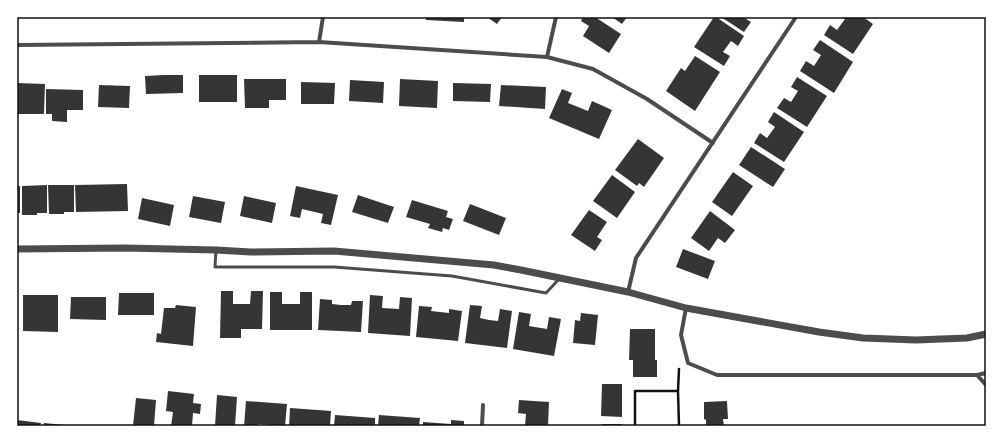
<svg xmlns="http://www.w3.org/2000/svg" width="1003" height="443" font-family="Arial,sans-serif">
  <style>
    .building { fill: #353535 }
    .lines { fill: none; stroke-linecap: round; stroke-linejoin: round }
    .path { stroke: #111; stroke-width: 2.5 }
    .service { stroke: #4c4c4c; stroke-width: 3 }
    .minor { stroke: #4c4c4c; stroke-width: 4 }
    .tertiary { stroke: #4c4c4c; stroke-width: 7 }
    .neatline { fill: none; stroke: #111; stroke-width: 1.5 }
  </style>
  <rect width="100%" height="100%" fill="#fff"/>
  <path class="building" d="M426 17H464V22L426 20Z
    M487 17H502L497 24Z
    M583 17H595L621 34 609 53 583 36 589 26 581 21Z
    M612 17H627L622 24Z
    M714 17H716L744 36 738 46 731 41 723 52 730 56 724 66 694 47Z
    M721 17H743L751 22 744 32Z
    M841 17H863L873 24 853 54 824 35 830 25 837 30 845 19Z
    M820 40 853 62 834 93 800 71 806 61 814 66 821 55 813 50Z
    M695 56 720 72 695 111 666 91 681 68 685 71Z
    M164 75H183V93L146 94 145 76Z
    M199 75H237V102H199Z
    M797 77 827 96 807 127 777 108 784 98 791 102 798 91 791 87Z
    M244 79H286V100H269V108H245Z
    M400 79 438 81 437 108 399 106Z
    M350 80 384 82 383 103 349 101Z
    M301 82 335 83 334 104H301Z
    M17 83 45 84 44 114H17Z
    M453 83 491 84 490 102 453 101Z
    M99 85 130 86 129 108 98 107Z
    M501 85 546 87 545 109 499 106Z
    M46 89 83 90V110H67V122L52 121V114H46Z
    M562 89 572 93 568 103 588 111 592 101 612 110 599 139 549 118Z
    M774 112 804 132 784 162 754 143 760 133 767 138 775 127 768 122Z
    M638 139 664 158 644 187 639 183 637 186 615 170Z
    M751 147 785 169 773 187 739 165Z
    M733 172 753 186 732 216 712 202Z
    M612 175 635 192 617 218 593 201Z
    M127 184 128 211 76 212 75 185Z
    M47 185V213H37V215H22V186Z
    M48 185H74V212H64V214H49Z
    M17 186H20V213H17Z
    M296 186 338 195 331 225 321 223 323 214 302 209 300 218 290 216Z
    M358 195 394 207 388 223 352 212Z
    M193 196 225 202 221 223 189 217Z
    M244 196 276 203 272 223 240 216Z
    M142 198 174 205 170 226 138 219Z
    M412 200 448 211 446 217 453 219 449 230 443 228 442 232 428 228 430 224 406 217Z
    M470 204 506 218 499 235 463 221Z
    M589 210 607 222 597 237 602 240 595 251 571 235Z
    M710 211 735 230 725 243 718 238 709 251 691 238Z
    M683 249 715 261 708 279 676 267Z
    M221 291H233V304H250L251 291H263L262 329H241V338H220Z
    M270 292H282V304H300V292H312V330H270Z
    M119 293H154V315H118Z
    M23 295H58V332L23 331Z
    M370 295 383 296 382 308 399 309 400 297 412 298 410 336 368 333Z
    M71 297H106V320L70 319Z
    M320 299 332 300V304L341 305H351L352 301H363L361 332 318 330Z
    M176 305 196 307 193 346 156 342 157 333 161 334 164 308H175Z
    M470 305 482 306 480 318 489 320 498 321 500 309 512 311 507 348 465 343Z
    M419 306 432 307 431 311 449 313V309L462 311 458 341 416 337Z
    M519 312 531 314 529 326 547 329 549 317 561 319 554 356 513 349Z
    M581 313 598 315 595 345 573 343 575 320 580 321Z
    M630 329H655V360H657V377H633V360H629Z
    M602 384H622V417L601 416Z
    M168 391 194 394 193 403 201 404 200 414 193 413 192 426H171L173 412 166 411Z
    M217 395 237 397 235 426H215Z
    M136 398 156 400 154 426H133Z
    M519 400 549 402 548 426H525L526 414 518 413Z
    M246 401 287 404 285 426H271V425L258 424V426H244Z
    M727 401 728 419H723L724 426H706V420L704 419V402Z
    M290 408 331 411 330 426H289Z
    M335 415 375 418V426H334Z
    M379 415 420 418 419 426H378Z
    M17 420 41 423 40 426H17Z
    M451 420 464 421V426H423V422L451 424Z
    M44 423 64 425V426H44Z
    M602 424H622V426H602Z"/>
  <g class="lines">
    <path class="path" d="M635 426V391H678
      M679 426 678 391 679 369"/>
    <path class="service" d="M216 250 215 267H334L452 276 546 293 560 278"/>
    <path class="minor" d="M319 42 323 17
      M17 45 319 42 547 57 593 69 647 99 713 143
      M547 57 556 17
      M628 292 636 258 796 17
      M686 308 681 335 688 363 717 375H977L986 385
      M977 375 986 373
      M482 426 483 405"/>
    <path class="tertiary" d="M17 249 125 248 216 250 251 252 334 251 494 265 521 270 628 292 686 308 819 332 863 338 916 340 967 338 986 334"/>
  </g>
  <rect width="1003" height="443" fill="none" stroke="#ffffff" stroke-width="36"/>
  <rect x="18" y="18" width="967" height="407" class="neatline"/>
</svg>
